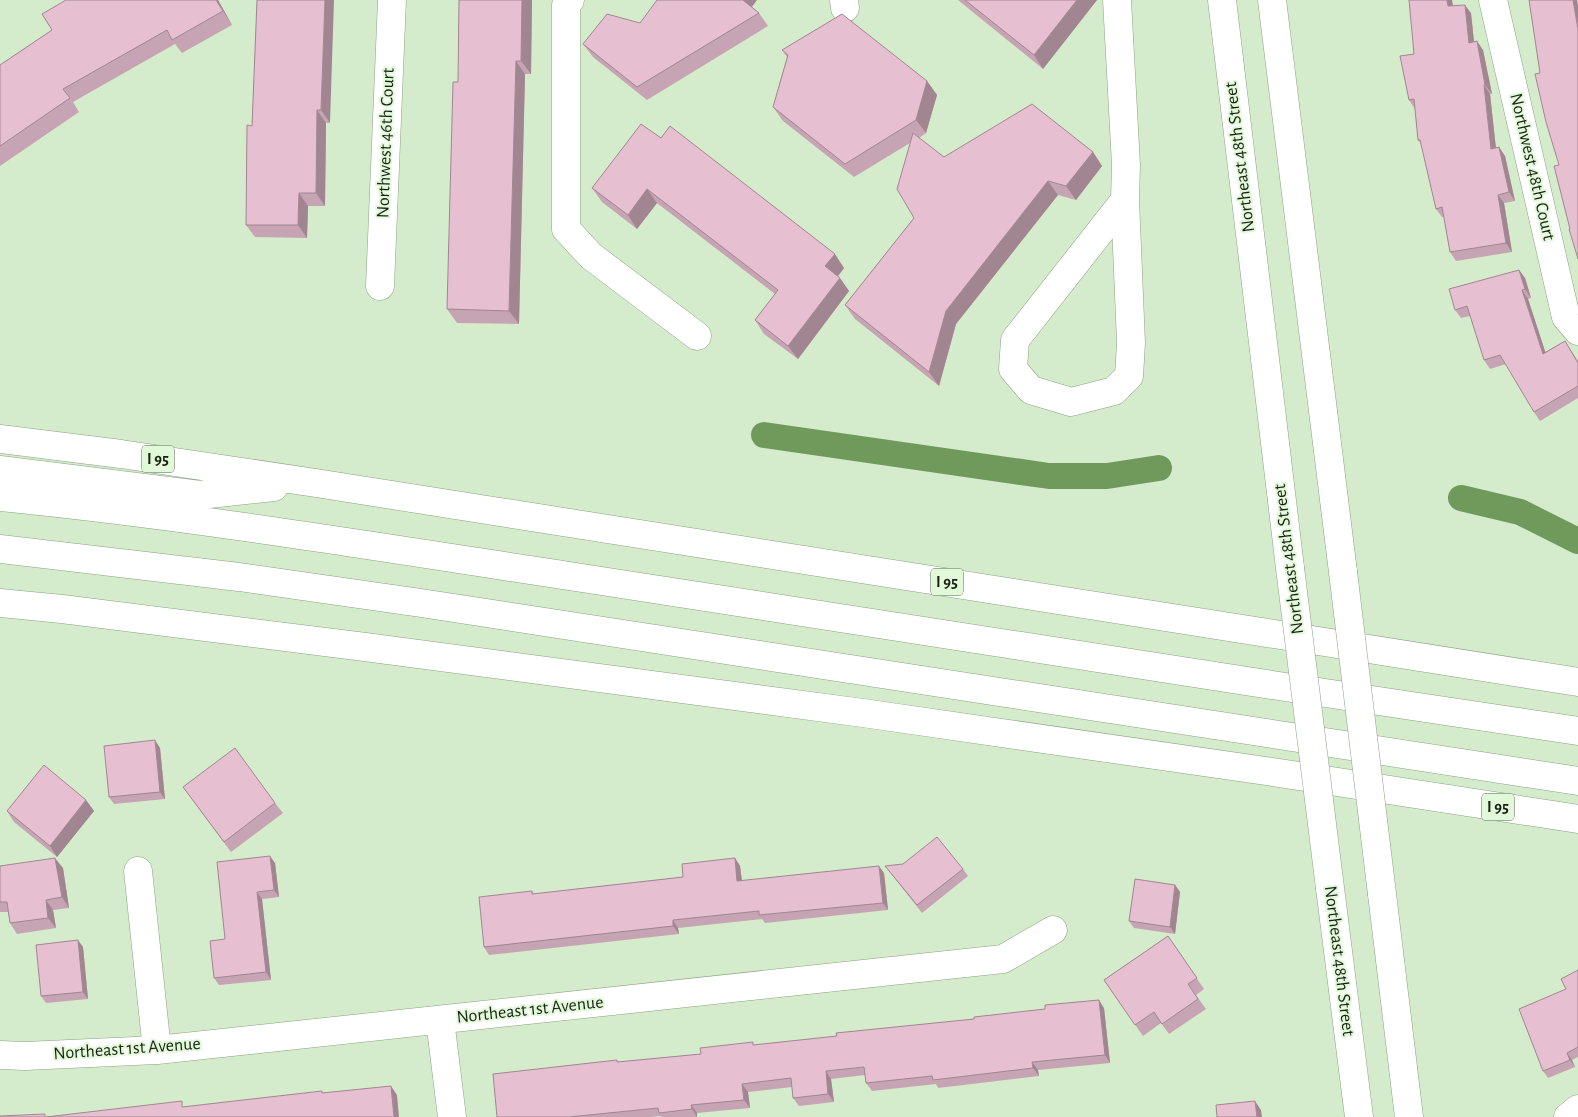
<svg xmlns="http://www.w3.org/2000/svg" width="1578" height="1117" font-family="'Alegreya Sans',sans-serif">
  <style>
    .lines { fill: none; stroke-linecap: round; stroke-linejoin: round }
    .canal { stroke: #6f9a5c; stroke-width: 26 }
    .minor-casing { stroke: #8ca183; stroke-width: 29 }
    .major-casing { stroke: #8ca183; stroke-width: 29 }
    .highway-casing { stroke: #8ca183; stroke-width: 29 }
    .minor { stroke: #fff; stroke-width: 28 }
    .major { stroke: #fff; stroke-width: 28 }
    .highway { stroke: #fff; stroke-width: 28 }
    .major-bridge-casing { stroke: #8ca183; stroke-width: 29; stroke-linecap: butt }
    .major-bridge { stroke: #fff; stroke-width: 28 }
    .wall { fill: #c6a4b3 }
    .shaded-wall { fill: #a18692 }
    .building { fill: #e6bfd0; stroke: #a18692 }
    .labels { text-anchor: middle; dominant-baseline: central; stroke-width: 4; stroke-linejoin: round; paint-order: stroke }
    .shield { fill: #e2f9d9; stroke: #566250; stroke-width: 1 }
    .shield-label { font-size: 16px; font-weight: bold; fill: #1a2216 }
    .street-label { font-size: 18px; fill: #1a2216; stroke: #e2f9d9 }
  </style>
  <rect width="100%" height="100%" fill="#d5eccc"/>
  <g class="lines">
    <path class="canal" d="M764 435 1049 476H1107L1159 468
      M1461 498 1520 512 1578 541"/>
    <g class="minor-casing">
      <path id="minor" d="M570 0 566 5V229L591 256 697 336
        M844 0 845 8
        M1117 0 1126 165 1125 200 1131 343 1129 376 1114 391 1071 402 1031 390 1013 369 1015 340 1125 200
        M1493 0 1566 317 1578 331
        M380 286 392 0
        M138 871 157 1050
        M440 1020 452 1117
        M0 1055 25 1056 157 1050 1003 959 1053 930
        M1568 1117 1578 1109"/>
    </g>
    <g class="major-casing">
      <path id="major" d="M1222 0 1290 568
        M1272 0 1343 572
        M1330 888 1359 1117
        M1382 894 1409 1117"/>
    </g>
    <g class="highway-casing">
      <path id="highway" d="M0 439 121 454 316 483 1578 682
        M0 470 200 495 274 487
        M0 497C200 517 397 550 595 580 923 630 1250 683 1578 731
        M0 549 239 577 421 603 1578 781
        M0 603 62 609 365 647 863 713 1266 771 1578 819"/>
    </g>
    <use href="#minor" class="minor"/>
    <use href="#major" class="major"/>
    <use href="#highway" class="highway"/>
    <g class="major-bridge-casing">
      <path id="major-bridge" d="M1290 568 1330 888
        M1343 572 1382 894"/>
    </g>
    <use href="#major-bridge" class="major-bridge"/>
  </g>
  <path class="wall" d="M66 0H218L232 25 182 53 175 44 73 102 79 112 0 166V65L52 30Z
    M257 0 330 123H326L325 206H308L307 238 255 237 246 225 252 126Z
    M532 0 531 74H525L519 324 457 323 447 309 458 82Z
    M958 0H1097L1043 69Z
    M1452 0 1453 6 1471 13 1474 42 1483 50 1492 94H1490L1496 148 1499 147 1505 156 1515 201 1504 203 1512 252 1456 261 1450 252 1444 217H1442L1436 209 1422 145 1418 140 1415 109 1409 100 1414 54Z
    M752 7 759 13 768 26 647 100 593 57 583 44 640 23Z
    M782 50 927 81 937 95 926 133 919 138 944 157 1093 152 1102 166 1076 200 1058 195 956 324 939 386 855 319 845 305 914 218 910 143 854 177 783 121 773 107 787 57Z
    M661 138 844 268 838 276 849 291 798 359 764 334 755 320 775 294 657 203 637 229 602 202 592 188Z
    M1519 270 1525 278 1531 298 1528 299 1545 352 1565 341 1578 361V398L1540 421 1534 412 1506 364 1490 369 1484 360 1470 316 1461 318 1455 310Z
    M160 748 165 799 114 804 109 797Z
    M183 787 275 803 283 813 231 852Z
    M86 800 94 811 57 857 14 822 7 811Z
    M735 858 740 866 742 881 884 873 888 910 765 923 762 919 678 928 679 934 489 955 484 947 532 891 534 894 683 877Z
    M275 863 279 897 262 899 271 980 219 985 214 978 225 939Z
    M903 864 963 869 968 876 922 913 885 866Z
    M0 866 63 868 69 908 53 910 56 928 17 934 10 923 8 912H0Z
    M1175 885 1180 892 1175 934 1134 928 1129 921Z
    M1168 936 1204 989 1196 995 1206 1009 1169 1034 1161 1023 1143 1036 1104 980Z
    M83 947 88 999 46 1003 41 996Z
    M1578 970V1057L1572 1060 1575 1067 1548 1078 1543 1071Z
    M1104 1008 1110 1063 1038 1070 1039 1076 938 1088 936 1084 872 1091 866 1083 865 1075 831 1079 834 1102 799 1106 793 1098 792 1087 748 1092 750 1108 697 1113V1117H661V1116L650 1117H497L618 1062 701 1054 755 1045Z"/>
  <path class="shaded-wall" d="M216 0H218L232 25 223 11Z
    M325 0H334L330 123 321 110Z
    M522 0H532L531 74 521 61Z
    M741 0H757L749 11Z
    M1077 0H1097L1043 69 1034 55Z
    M1447 0H1452L1454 15 1448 6Z
    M1573 0H1577L1578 5V29Z
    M1465 5 1471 13 1475 52 1469 43Z
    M1477 41 1483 50 1492 94 1485 85Z
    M516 61 525 74 519 324 509 311Z
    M927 81 937 95 926 133 916 120Z
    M1484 85 1490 94 1497 158 1491 149Z
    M317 110 326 123 325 206 316 193Z
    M1499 147 1505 156 1515 201 1509 192Z
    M1093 152 1102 166 1076 200 1066 186Z
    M1048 181 1058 195 956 324 939 386 929 372 946 311Z
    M647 189 657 203 637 229 628 215Z
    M299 193 308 206 307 238 298 225Z
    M1498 195 1504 203 1512 252 1506 243Z
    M835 254 844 268 835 280 825 266Z
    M1519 270 1525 278 1531 298 1525 289Z
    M840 278 849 291 798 359 788 346Z
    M1522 290 1528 299 1549 363 1543 354Z
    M155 740 160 748 165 799 160 792Z
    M86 800 94 811 57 857 50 846Z
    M270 856 275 863 279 897 274 890Z
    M55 858 63 868 69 908 62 897Z
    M735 858 740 866 743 889 737 881Z
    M879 866 884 873 888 910 883 903Z
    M1175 885 1180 892 1175 934 1170 927Z
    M257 892 262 899 271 980 266 972Z
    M46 900 53 910 56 928 48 918Z
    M673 920 678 928 679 934 673 926Z
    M78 940 83 947 88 999 83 992Z
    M1099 1000 1104 1008 1110 1063 1105 1055Z
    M1567 1053 1572 1060 1575 1067 1570 1060Z
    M1032 1062 1038 1070 1039 1076 1033 1068Z
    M826 1071 831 1079 834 1102 828 1094Z
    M742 1084 748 1092 750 1108 744 1100Z
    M391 1086 397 1095 399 1117H394Z
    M1255 1101 1261 1110 1262 1117H1257Z
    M691 1105 697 1113V1117L692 1109Z"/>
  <path class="building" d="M66 0H216L223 11 172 40 167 30 63 89 70 98 0 146V65L52 30 42 14Z
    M257 0H325L321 110H317L316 193H299L298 225H246L247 125 252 126Z
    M459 0H522L521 61H516L509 311 447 309 453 82H458Z
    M657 0H743L759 13 637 87 583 44 607 14 640 23Z
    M965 0H1077L1034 55Z
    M1409 0H1447L1448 6 1465 5 1469 43 1477 41 1485 85H1484L1491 149 1499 147 1509 192 1498 195 1506 243 1450 252 1442 207 1436 209 1420 140H1418L1414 99 1409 100 1400 56 1414 54Z
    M1529 0H1573L1578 29V259L1569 229H1570L1554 166 1559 165 1546 122 1535 74 1540 73Z
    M842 14 927 81 916 120 845 164 773 107 788 55 782 50Z
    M1032 104 1093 152 1066 186 1048 181 946 311 929 372 845 305 914 218 897 189 913 133 944 157Z
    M641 124 661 138 670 126 835 254 825 266 840 278 788 346 755 320 778 290 647 189 628 215 592 188Z
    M1519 270 1525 289 1522 290 1543 354 1565 341 1578 363V386L1534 412 1500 355 1484 360 1467 306 1455 310 1449 289Z
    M155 740 160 792 109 797 104 746Z
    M235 748 275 803 224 842 183 787Z
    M44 765 86 800 50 846 7 811Z
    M937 837 963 869 917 905 885 866 903 864Z
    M270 856 274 890 257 892 266 972 214 978 210 941 225 939 217 862Z
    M55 858 62 897 46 900 48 918 10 923 7 902H0V866Z
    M735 858 737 881 879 866 883 903 759 915V911L673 920V926L484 947 479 897 532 891V894L683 877 682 864Z
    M1135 879 1175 885 1170 927 1129 921Z
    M1168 936 1197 978 1188 984 1198 999 1162 1024 1154 1012 1135 1025 1104 980Z
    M78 940 83 992 41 996 36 945Z
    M1578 970V1047L1567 1053 1570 1060 1543 1071 1519 1009 1566 989 1561 979Z
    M1099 1000 1105 1055 1032 1062 1033 1068 933 1080 932 1076 866 1083 864 1067 826 1071 828 1094 793 1098 791 1078 742 1084 744 1100 691 1105 692 1109 659 1113 658 1108 569 1117H497L493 1074 617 1060V1062L701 1054 700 1048 753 1042V1045L837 1036 836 1033 974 1019V1017L1045 1009V1005Z
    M391 1086 394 1117H46L182 1101V1107L322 1091V1093Z
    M1255 1101 1257 1117H1217L1216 1105Z
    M45 1114V1117H0V1116Z"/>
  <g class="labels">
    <g class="shield">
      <rect x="142" y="445.5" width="32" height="27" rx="4"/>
      <rect x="931" y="568.5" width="32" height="27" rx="4"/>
      <rect x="1482" y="793.5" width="32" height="27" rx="4"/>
    </g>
    <g class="shield-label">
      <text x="158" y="459">I 95</text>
      <text x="947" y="582">I 95</text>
      <text x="1498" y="807">I 95</text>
    </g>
    <g class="street-label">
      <text transform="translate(386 143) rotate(-88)">Northwest 46th Court</text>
      <text transform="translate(1240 157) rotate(-97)">Northeast 48th Street</text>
      <text transform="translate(1532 167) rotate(77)">Northwest 48th Court</text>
      <text transform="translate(1289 559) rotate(-97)">Northeast 48th Street</text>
      <text transform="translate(1339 961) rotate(83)">Northeast 48th Street</text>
      <text transform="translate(530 1010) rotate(-6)">Northeast 1st Avenue</text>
      <text transform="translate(127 1049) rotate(-4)">Northeast 1st Avenue</text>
    </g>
  </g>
</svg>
